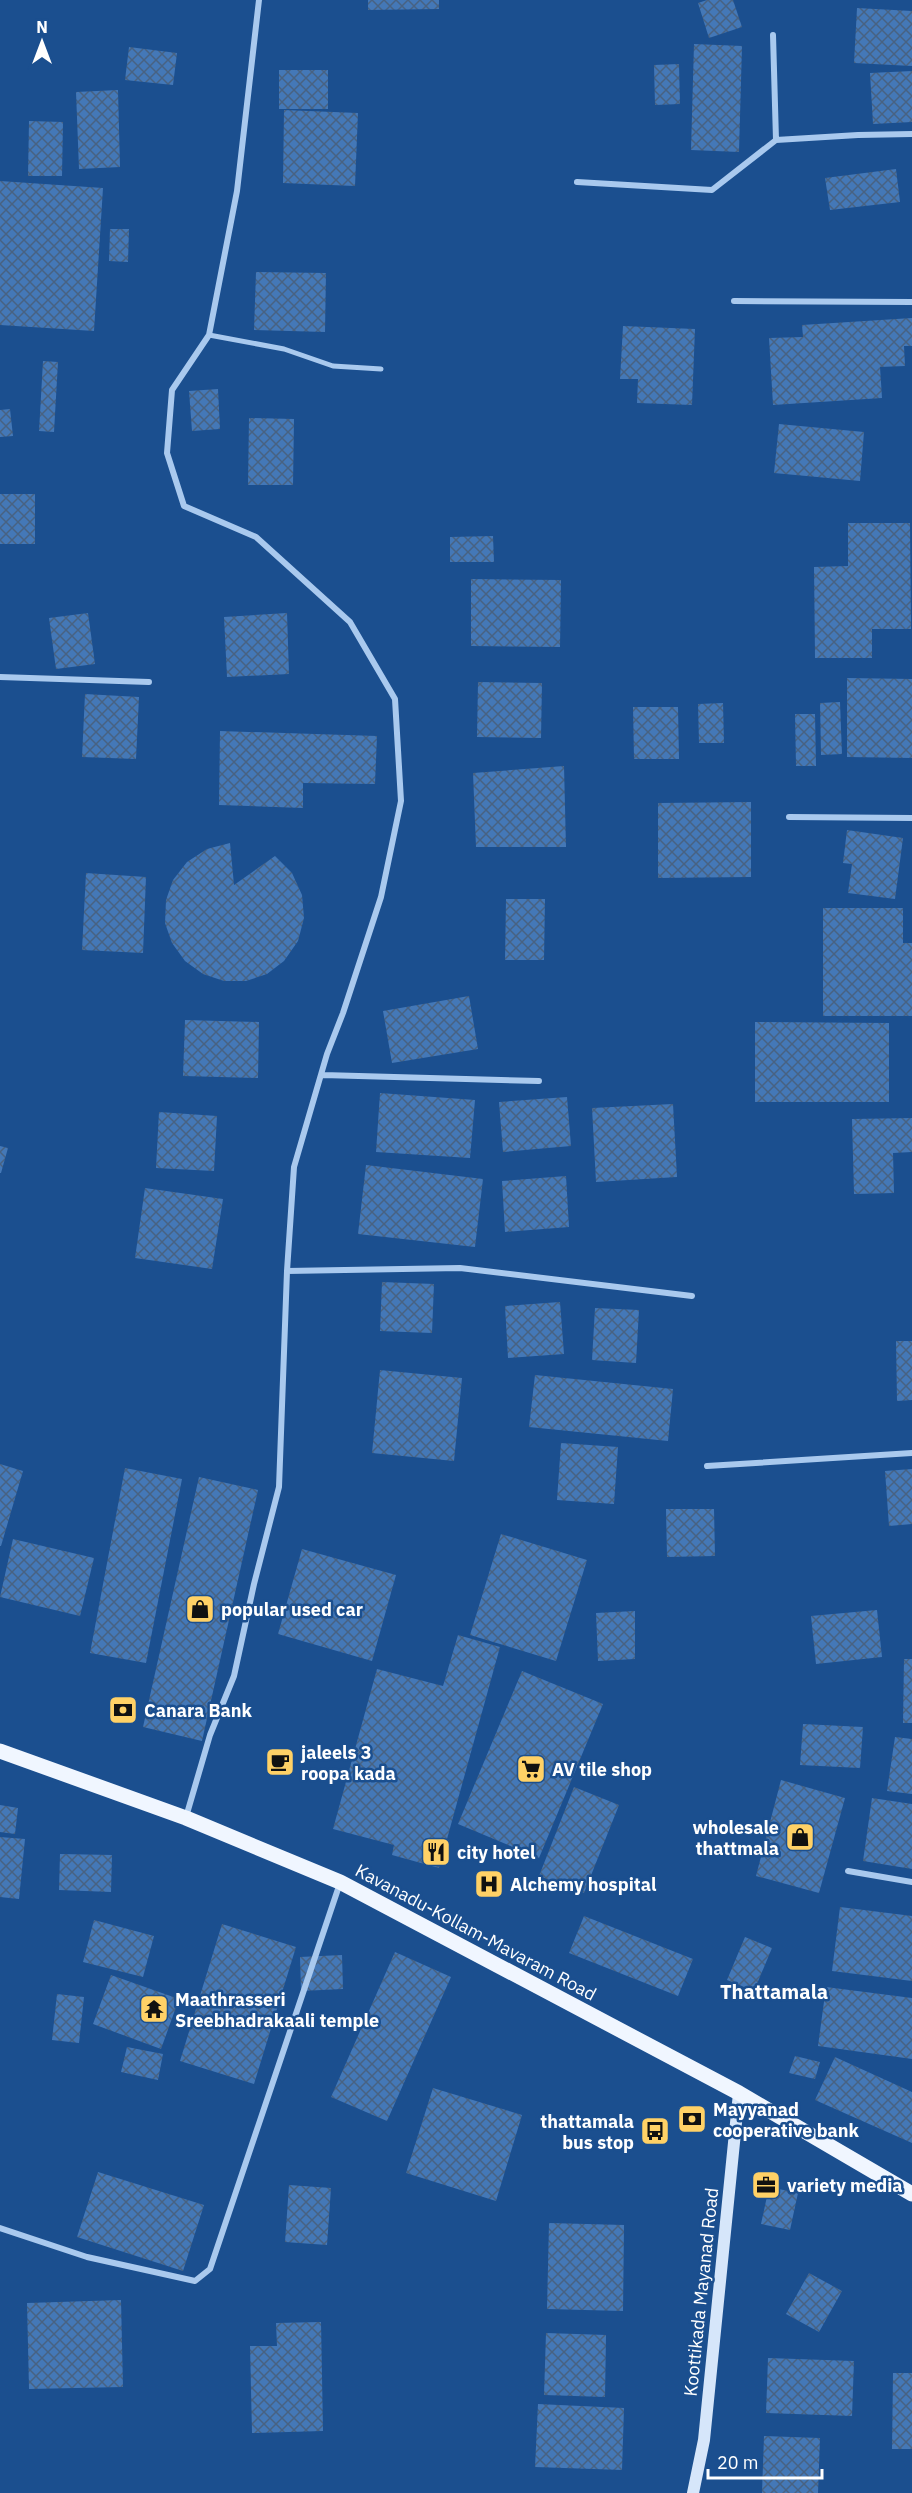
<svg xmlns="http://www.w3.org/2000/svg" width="912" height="2493" font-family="'IBM Plex Sans',sans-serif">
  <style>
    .building { fill: url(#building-cross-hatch) }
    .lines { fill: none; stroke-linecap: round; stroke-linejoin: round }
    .pedestrian { stroke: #a9c9ee; stroke-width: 5 }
    .minor { stroke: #a9c9ee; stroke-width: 6 }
    .secondary { stroke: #d6e6fa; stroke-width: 12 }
    .primary { stroke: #f0f6ff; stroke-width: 15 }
    .labels { text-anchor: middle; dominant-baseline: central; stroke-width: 5; stroke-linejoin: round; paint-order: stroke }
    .poi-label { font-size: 18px; font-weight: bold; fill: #fff; stroke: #1b4f8f; text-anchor: start }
    .street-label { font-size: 18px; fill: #fff; stroke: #1b4f8f }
    .neighbourhood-label { font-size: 20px; font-weight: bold; fill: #fff; stroke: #1b4f8f }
  </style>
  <defs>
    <pattern id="building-cross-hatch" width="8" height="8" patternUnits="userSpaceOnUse" patternTransform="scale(1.5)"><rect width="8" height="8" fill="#4478b7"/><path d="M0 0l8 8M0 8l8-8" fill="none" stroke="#486282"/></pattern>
  </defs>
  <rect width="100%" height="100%" fill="#1b4f8f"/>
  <path class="building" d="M368 0H439V9L368 10Z
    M707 0H733L742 27 709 38 698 3Z
    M857 8 912 11V66L854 63Z
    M694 44 742 46 739 152 691 150Z
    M129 47 177 53 173 85 125 80Z
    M679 64 680 104 655 105 654 65Z
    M279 70H328V109H279Z
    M912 71V122L873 124 870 73Z
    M118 90 120 167 79 169 76 92Z
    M284 110 358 113 355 186 283 183Z
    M29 121 63 122 62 176H28Z
    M896 169 900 202 830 210 825 178Z
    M0 181 103 188 94 331 0 325Z
    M110 229H129L128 262 109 261Z
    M256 272 326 273 325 332 254 330Z
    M912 318V346H904L905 366 880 367 882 398 773 405 769 338 803 337 802 325Z
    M623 326 695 329 692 405 637 403 638 379H620Z
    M43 361 58 362 54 432 39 431Z
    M218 389 220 429 192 431 189 391Z
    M10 409 13 436 0 437V410Z
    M249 418 294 419 293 485H248Z
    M779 424 864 432 860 481 774 473Z
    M0 494H35V544H0Z
    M848 523H910L911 629H872V658H815L814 567 848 566Z
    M493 536 494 562H450V537Z
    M471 579 561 580 560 647 471 646Z
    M88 613 95 664 56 669 49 618Z
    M287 613 289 674 227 677 224 617Z
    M847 678 912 679V758L847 757Z
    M478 682 542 683 541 738 477 737Z
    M85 694 139 697 136 759 82 757Z
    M840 702 842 754 821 755 820 703Z
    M723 703 724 743H699L698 704Z
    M633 707H678L679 759H634Z
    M795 714H815L816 766H796Z
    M220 731 377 736 375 784 303 783V808L219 805Z
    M564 766 566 847H476L473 773Z
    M751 802V877L658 878V803Z
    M847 830 903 838 895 899 848 893 852 864 843 863Z
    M230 843 234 885 275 856 292 873 302 895 304 918 298 941 284 961 267 974 246 981H224L203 974 185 961 172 943 165 923 166 900 173 880 187 862 207 849Z
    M86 873 146 877 143 953 82 950Z
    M506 899H545L544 960H505Z
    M823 908H903V943H912V1016H823Z
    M469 996 478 1049 392 1063 383 1011Z
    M185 1020 259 1022 258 1078 183 1076Z
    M755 1022 889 1023V1102H755Z
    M380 1093 475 1100 470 1158 376 1152Z
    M567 1097 571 1146 503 1152 499 1102Z
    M673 1104 677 1177 596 1182 592 1108Z
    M159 1112 217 1116 214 1171 156 1168Z
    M912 1118V1152L893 1153 894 1193 854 1194 852 1119Z
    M0 1146 8 1148 1 1173H0Z
    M366 1165 483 1179 475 1247 358 1234Z
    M566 1176 569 1227 505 1232 502 1181Z
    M145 1188 223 1199 212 1269 135 1258Z
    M382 1282 434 1284 432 1333 380 1331Z
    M560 1302 564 1354 508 1358 505 1306Z
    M595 1308 639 1310 636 1363 592 1360Z
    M896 1341H912V1400L897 1401Z
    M380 1370 462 1378 454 1461 372 1453Z
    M535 1375 673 1389 668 1441 529 1427Z
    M561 1443 618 1447 614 1504 557 1500Z
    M0 1464 23 1471 1 1546H0Z
    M125 1468 182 1479 146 1663 90 1653Z
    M912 1469V1524L889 1526 885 1471Z
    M199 1477 258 1490 202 1741 143 1727Z
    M666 1509H714L715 1556 667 1557Z
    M501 1534 587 1560 556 1661 470 1635Z
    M13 1539 94 1558 80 1616 0 1597Z
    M302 1549 396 1575 372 1661 278 1634Z
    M877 1610 882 1657 816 1664 811 1616Z
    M635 1611V1659L598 1661 596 1613Z
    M458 1635 500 1647 439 1868 392 1855 394 1845 333 1829 377 1669 443 1686Z
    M904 1659H912V1723H903Z
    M522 1671 603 1704 539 1858 458 1824Z
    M803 1724 863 1727 860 1768 800 1765Z
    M895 1737 912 1739V1794L887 1791Z
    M781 1780 845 1798 819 1893 756 1876Z
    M574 1787 619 1805 584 1893 539 1876Z
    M872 1798 912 1804V1869L863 1861Z
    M0 1805 18 1808 15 1834 0 1832Z
    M0 1837 25 1839 19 1899 0 1897Z
    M60 1854 112 1855 111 1892 59 1890Z
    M840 1907 912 1916V1981L832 1971Z
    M584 1916 693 1959 678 1996 569 1953Z
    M94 1920 154 1936 143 1977 83 1962Z
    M222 1924 296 1947 254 2084 180 2061Z
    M745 1937 772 1948 754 1991 727 1980Z
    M395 1952 451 1977 387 2121 331 2097Z
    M342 1955 343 1989 301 1991 300 1957Z
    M111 1975 179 1999 161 2049 93 2024Z
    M826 1987 912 1998V2059L818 2046Z
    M57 1994 84 1997 79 2043 52 2040Z
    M127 2047 163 2054 158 2080 121 2072Z
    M795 2056 820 2062 815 2079 789 2073Z
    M835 2057 912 2092V2143L815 2100Z
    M433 2088 522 2115 496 2201 406 2173Z
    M98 2172 204 2205 183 2271 77 2237Z
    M289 2185 331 2188 327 2245 285 2242Z
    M769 2187 798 2193 790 2230 761 2224Z
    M549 2223 624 2225 623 2311 547 2309Z
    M809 2273 842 2291 819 2332 786 2314Z
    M121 2300 123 2387 29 2389 27 2303Z
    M321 2322 323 2431 252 2433 250 2346H277L276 2323Z
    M546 2333 606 2335 605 2397 544 2395Z
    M768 2358 854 2361 852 2416 766 2413Z
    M893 2373H912V2449H892Z
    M538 2404 624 2408 622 2470 535 2467Z
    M764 2436 820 2438 818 2493H762Z"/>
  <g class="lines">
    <path class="pedestrian" d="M209 335 284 349 333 366 381 369"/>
    <path class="minor" d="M773 35 776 140
      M577 182 712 190 776 140 858 135 912 134
      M734 301 912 302
      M0 677 149 682
      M789 817 912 818
      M323 1075 539 1081
      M287 1271 460 1268 692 1296
      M707 1466 912 1453
      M186 1817 210 1735 234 1676 254 1584 279 1487 287 1271 294 1167 327 1054 343 1013 381 897 401 801 395 699 350 622 256 537 184 506 167 453 172 390 209 335 237 191 259 0
      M848 1871 912 1882
      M0 2228 87 2257 195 2281 210 2269 340 1883"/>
    <path class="secondary" d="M693 2493 704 2440 739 2093"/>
    <path class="primary" d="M0 1751 186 1818 340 1882 739 2093 912 2194"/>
  </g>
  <defs>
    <g id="shop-square" transform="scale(1.5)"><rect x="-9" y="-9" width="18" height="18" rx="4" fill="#ffd166" stroke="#1b4f8f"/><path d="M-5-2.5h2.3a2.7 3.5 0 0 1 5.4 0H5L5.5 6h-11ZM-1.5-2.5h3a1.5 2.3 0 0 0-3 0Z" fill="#111"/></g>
    <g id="bank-square" transform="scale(1.5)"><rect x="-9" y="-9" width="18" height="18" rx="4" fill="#ffd166" stroke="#1b4f8f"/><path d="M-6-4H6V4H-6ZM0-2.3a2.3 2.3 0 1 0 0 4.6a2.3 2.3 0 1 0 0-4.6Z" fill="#111"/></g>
    <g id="cafe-square" transform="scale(1.5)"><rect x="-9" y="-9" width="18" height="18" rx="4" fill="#ffd166" stroke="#1b4f8f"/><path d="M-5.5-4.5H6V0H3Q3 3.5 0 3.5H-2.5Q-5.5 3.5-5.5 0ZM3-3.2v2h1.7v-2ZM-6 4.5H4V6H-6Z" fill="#111"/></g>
    <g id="supermarket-square" transform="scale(1.5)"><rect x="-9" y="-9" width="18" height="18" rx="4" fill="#ffd166" stroke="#1b4f8f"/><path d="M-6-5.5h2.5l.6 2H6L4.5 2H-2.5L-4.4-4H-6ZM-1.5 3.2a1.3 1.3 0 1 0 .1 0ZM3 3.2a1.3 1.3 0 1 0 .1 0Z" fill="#111"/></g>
    <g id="restaurant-square" transform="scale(1.5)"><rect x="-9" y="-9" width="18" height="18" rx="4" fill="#ffd166" stroke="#1b4f8f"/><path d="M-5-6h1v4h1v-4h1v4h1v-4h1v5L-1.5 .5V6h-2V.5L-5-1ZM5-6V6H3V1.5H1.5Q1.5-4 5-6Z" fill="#111"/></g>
    <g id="hospital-square" transform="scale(1.5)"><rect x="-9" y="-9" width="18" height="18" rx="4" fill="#ffd166" stroke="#1b4f8f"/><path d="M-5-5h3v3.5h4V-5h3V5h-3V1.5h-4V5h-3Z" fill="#111"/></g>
    <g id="temple-square" transform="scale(1.5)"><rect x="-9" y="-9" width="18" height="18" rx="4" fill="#ffd166" stroke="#1b4f8f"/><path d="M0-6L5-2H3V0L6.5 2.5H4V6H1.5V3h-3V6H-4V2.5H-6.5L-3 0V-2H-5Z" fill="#111"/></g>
    <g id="bus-square" transform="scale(1.5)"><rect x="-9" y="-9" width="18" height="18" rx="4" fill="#ffd166" stroke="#1b4f8f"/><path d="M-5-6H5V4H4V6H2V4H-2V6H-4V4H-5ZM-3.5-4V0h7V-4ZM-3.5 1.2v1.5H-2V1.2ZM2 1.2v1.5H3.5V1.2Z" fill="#111"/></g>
    <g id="office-square" transform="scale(1.5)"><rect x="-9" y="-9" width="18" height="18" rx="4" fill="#ffd166" stroke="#1b4f8f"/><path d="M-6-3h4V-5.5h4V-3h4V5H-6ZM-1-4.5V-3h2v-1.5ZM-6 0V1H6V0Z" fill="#111"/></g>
  </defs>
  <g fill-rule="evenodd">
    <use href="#shop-square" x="200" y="1609"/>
    <use href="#bank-square" x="123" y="1710"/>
    <use href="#cafe-square" x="280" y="1762"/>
    <use href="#supermarket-square" x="531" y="1769"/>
    <use href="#shop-square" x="800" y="1837"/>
    <use href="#restaurant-square" x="436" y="1852"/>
    <use href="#hospital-square" x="489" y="1884"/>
    <use href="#temple-square" x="154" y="2009"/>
    <use href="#bank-square" x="692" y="2119"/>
    <use href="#bus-square" x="655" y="2131"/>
    <use href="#office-square" x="766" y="2185"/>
  </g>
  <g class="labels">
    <g class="poi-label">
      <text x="221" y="1609">popular used car</text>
      <text x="144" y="1710">Canara Bank</text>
      <text x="301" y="1752">jaleels 3<tspan x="301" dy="21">roopa kada</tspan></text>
      <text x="552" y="1769">AV tile shop</text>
      <text x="779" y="1827" text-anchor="end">wholesale<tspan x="779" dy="21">thattmala</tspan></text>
      <text x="457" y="1852">city hotel</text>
      <text x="510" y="1884">Alchemy hospital</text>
      <text x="175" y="1999">Maathrasseri<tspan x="175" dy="21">Sreebhadrakaali temple</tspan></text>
      <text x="713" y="2109">Mayyanad<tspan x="713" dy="21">cooperative bank</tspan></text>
      <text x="634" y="2121" text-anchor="end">thattamala<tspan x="634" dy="21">bus stop</tspan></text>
      <text x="787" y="2185">variety media</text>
    </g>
    <g class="street-label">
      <text transform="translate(476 1932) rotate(28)">Kavanadu-Kollam-Mavaram Road</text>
      <text transform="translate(701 2292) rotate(-84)">Koottikada Mayanad Road</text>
    </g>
    <g class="neighbourhood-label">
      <text x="774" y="1991">Thattamala</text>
    </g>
  </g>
  <g transform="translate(42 42)" stroke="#1b4f8f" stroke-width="4.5" paint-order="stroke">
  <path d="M0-4.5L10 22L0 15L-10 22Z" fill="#ffffff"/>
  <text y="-9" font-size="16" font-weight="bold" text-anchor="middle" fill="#ffffff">N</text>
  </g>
  <path d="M708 2469v9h114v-9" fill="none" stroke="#ffffff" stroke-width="3"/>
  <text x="717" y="2469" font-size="18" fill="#ffffff" stroke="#1b4f8f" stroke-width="4.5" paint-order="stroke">20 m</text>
</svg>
